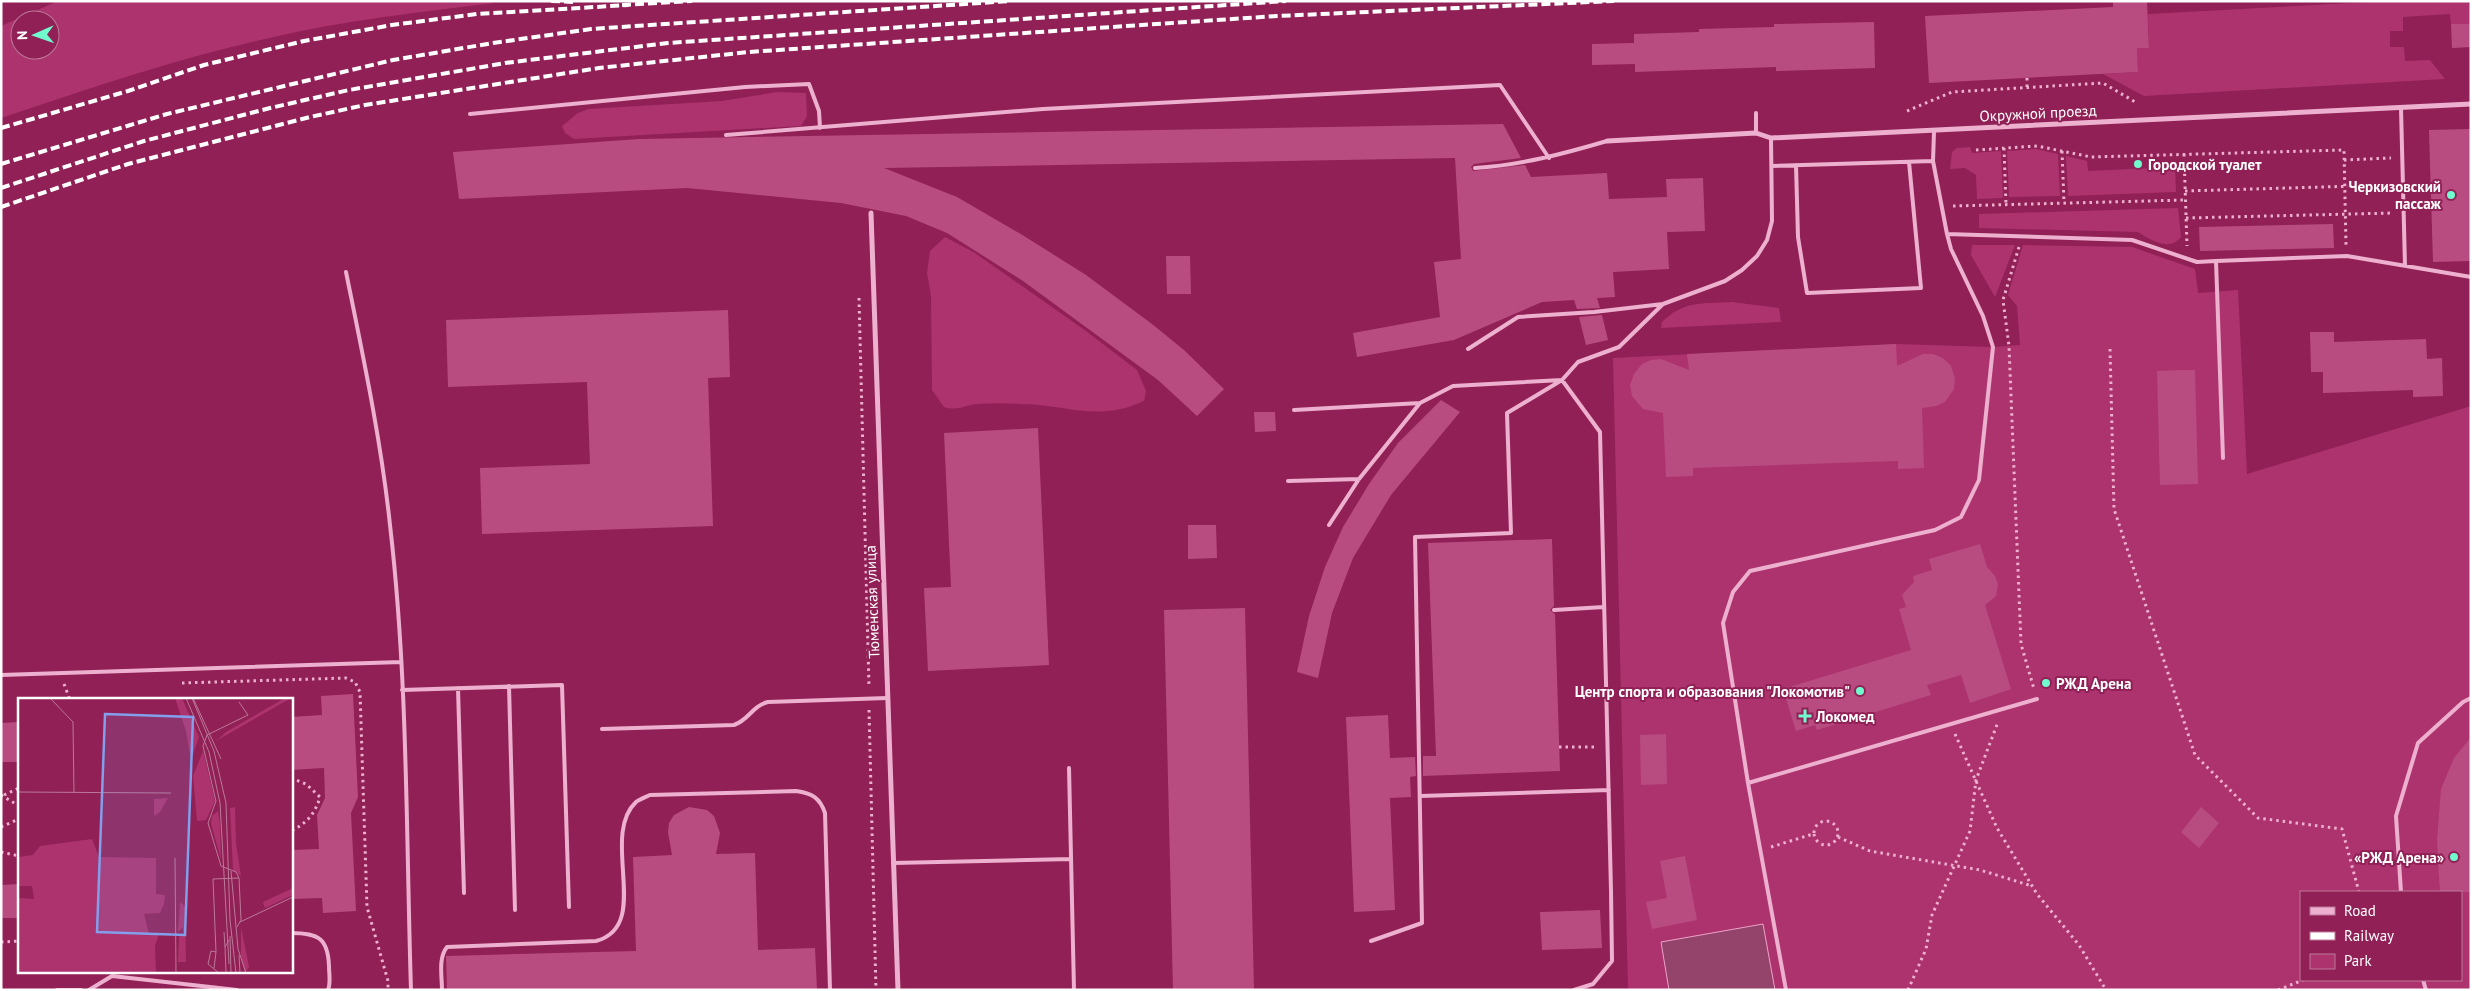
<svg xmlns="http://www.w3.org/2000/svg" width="2472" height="991" font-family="'PT Sans',sans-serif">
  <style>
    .green { fill: #ad336f; fill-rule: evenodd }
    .water { fill: #94446a; stroke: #eea3c9 }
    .building { fill: #b84c81 }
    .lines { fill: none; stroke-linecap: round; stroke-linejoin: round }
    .path { stroke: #edb0ce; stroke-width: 3; stroke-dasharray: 2.5 4; stroke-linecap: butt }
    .lane { stroke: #edb0ce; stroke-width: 4 }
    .street { stroke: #edb0ce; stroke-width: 5 }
    .rail { stroke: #fff; stroke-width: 4; stroke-dasharray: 9 4; stroke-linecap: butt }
    .poi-dot { fill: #70facd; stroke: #902055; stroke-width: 2 }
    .labels { text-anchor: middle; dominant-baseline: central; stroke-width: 4; stroke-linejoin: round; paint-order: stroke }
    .street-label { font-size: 15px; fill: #fff; stroke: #902055 }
    .poi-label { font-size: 15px; font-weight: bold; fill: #fff; stroke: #902055; text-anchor: start }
    .inset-road { fill: none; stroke: #bc7999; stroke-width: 1 }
    .view { fill: #839eea; fill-opacity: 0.15; stroke: #839eea; stroke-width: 2.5 }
    .inset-edge { fill: none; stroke: #fff; stroke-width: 2.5 }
  </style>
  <rect width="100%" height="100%" fill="#902055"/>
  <path class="green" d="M58 1H483L495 3C421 12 346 20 274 37 181 57 91 88 1 118V26ZM20 20H50V50H20Z
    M2387 1H2471V24H2451L2450 14 2403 17V31H2390V47H2404L2405 61 2430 60 2445 79 2144 96 2103 74 2138 72 2137 48 2149 47 2148 14Z
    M777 92 806 93 807 116 801 126 574 139 565 133 562 126 578 113 588 109 722 101Z
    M1970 147 1972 153 2001 151 2003 198 1977 199 1976 175 1965 168 1950 169 1952 152 1957 148Z
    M2036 149 2058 154 2060 196 2009 197 2007 151Z
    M2066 156 2087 161 2088 171 2175 167 2176 192 2068 196Z
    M2178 208 2181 237C2169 252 2151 240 2138 232L1979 228V214Z
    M945 237 975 253 1086 331 1137 370 1146 391 1144 401C1096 423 1067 404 1020 404 1006 403 991 403 977 404 963 406 958 411 944 407L932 390 931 296 927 273 930 251Z
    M1972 245H2015L1995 297 1971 255Z
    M2023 245 2132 247 2195 269 2198 293 2238 290 2247 474 2471 406V990H1628L1613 358 1896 344 1993 347 2020 345 2017 306 2008 295ZM2301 892H2461V980H2301Z
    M1732 302 1779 308 1781 322 1661 328 1662 322C1684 300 1703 304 1732 302Z"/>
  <path class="water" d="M1763 924 1775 990H1669L1661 942Z"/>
  <path class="building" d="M2113 1H2147L2149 48H2137L2138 72 1929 83 1925 16 2113 7Z
    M1874 22 1875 68 1776 71V67L1635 72V64L1592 65V44L1634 43V34L1699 32V29L1774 27V24Z
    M2451 24H2471V47L2452 48Z
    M1503 124 1521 158 1474 164 1471 167 1473 171 1525 165 1531 177 1607 173 1609 199 1667 197 1666 179 1703 178 1705 231 1667 232 1669 269 1613 272 1615 297 1597 298 1600 308 1577 309 1574 300 1542 302 1454 340 1357 357 1353 333 1440 317 1434 262 1461 259 1455 158 884 168 957 197 1024 236 1086 275 1152 324 1184 350 1224 389 1197 416 1158 380 1023 281 947 233 906 216 841 203 687 188 459 199 453 152 639 139Z
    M2471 129V261L2433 262 2429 130Z
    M2333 224 2334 248 2200 251 2199 227Z
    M1166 256H1190L1191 294H1167Z
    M728 310 730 377 708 378 713 526 482 534 480 468 590 464 587 382 448 387 446 320Z
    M1602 315 1608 340 1586 345 1579 317Z
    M2310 332H2334V342L2426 339 2427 359 2442 358 2443 396 2413 397V390L2323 393V372H2311Z
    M1896 344 1897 366 1923 354H1933L1943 358 1951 366 1955 378 1954 389 1945 402 1936 406 1922 408 1924 468 1898 469V461L1693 468V476L1666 477 1663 413 1643 409 1632 396 1630 385 1634 374 1642 364 1651 360 1661 359 1689 370 1687 354Z
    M2180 370H2195L2198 484 2160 485 2157 371Z
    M1441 400 1460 412 1391 495 1353 558 1332 613 1318 678 1297 672 1309 616 1325 567 1343 527 1369 484 1398 443Z
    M1254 412H1275L1276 431 1255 432Z
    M1038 428 1049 665 928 671 924 588 951 587 944 433Z
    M1188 525H1216L1217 558 1188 559Z
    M1552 539 1554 606 1550 610 1555 614 1560 771 1423 776V756H1436L1428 543Z
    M1980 544 1987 567 1995 576 1998 584 1996 596 1985 605 2011 689 1970 703 1961 675 1927 685 1931 695 1817 730 1815 725 1796 731 1783 689 1911 650 1899 609 1906 607 1902 595 1914 582 1913 576 1932 570 1929 559Z
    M1245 608 1254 990H1173L1164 610Z
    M353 694 358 797 351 813 356 911 323 913 322 898 291 899V850L319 849 317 815 325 798 324 768 291 770V717L322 715 321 696Z
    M1388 715 1390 758 1415 757 1416 776 1410 777 1411 797 1390 798 1395 910 1354 912 1346 717Z
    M19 722V762H1V723Z
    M1666 734 1667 784 1641 785 1640 735Z
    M2471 737V892H2440L2437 840 2441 789 2454 758Z
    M689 807 707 810 714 816 720 833 716 854 755 853 758 950 815 948 817 990H447L446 956 636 951 633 857 672 855 668 832 669 823 674 815Z
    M2201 807 2219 823 2199 848 2181 832Z
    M1685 856 1697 920 1652 929 1646 902 1667 898 1660 861Z
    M19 884V918H1V885Z
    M1600 910 1602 948 1542 950 1540 912Z"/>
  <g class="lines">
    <path class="path" d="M2027 78V87
      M1907 111 1952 92 2103 83 2137 103
      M2004 148 2006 205
      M1976 150 2037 146 2091 157 2344 150 2346 246
      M2062 151 2064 203
      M2184 154 2187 246
      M2344 160 2391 158
      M2185 191 2392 185
      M1953 206 2185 200
      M2186 218 2393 213
      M2019 247 2003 300 2009 346 2021 644 2034 689
      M859 298 869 687
      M2110 349 2114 509 2195 755 2258 818 2342 829 2359 892
      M182 683 346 678 355 682 360 692 367 907 388 981V990
      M64 684 70 700
      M869 710 876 990
      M1955 734 1997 828 2037 894 2079 945 2106 990
      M1559 747H1596
      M291 778 306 784 320 797C315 814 307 823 291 831
      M1 795 19 806
      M4 795 19 788
      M1814 833a12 12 0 1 1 24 0a12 12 0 1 1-24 0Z
      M1 827 19 819
      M1838 837 1870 851 1980 870 2032 886
      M1771 847 1813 834
      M1 852 19 856
      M1 942 19 941
      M1908 990 1926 949 1932 915 1970 831 1976 780 1998 722
      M2278 990 2303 980"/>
    <path class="lane" d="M2401 108 2405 266
      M1756 113V133
      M470 114 745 87 809 84 819 111 820 128
      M726 135 1043 109 1500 85 1549 158
      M1796 165 1798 237 1807 293 1921 288 1909 162
      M1772 166 1933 161
      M1475 168C1521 165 1563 154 1607 141
      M1947 234 2132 240 2197 262 2216 261
      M346 272C363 356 381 440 390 525 408 679 406 835 411 990
      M1468 349 1518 317 1594 312 1663 304
      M1294 410 1420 403 1453 386 1562 380 1578 362 1619 347 1663 304 1725 281 1742 270 1757 256 1767 240 1772 221 1771 138
      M2223 458 2216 261 2347 256 2471 277
      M1288 481 1359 479
      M1329 525 1359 479 1420 403
      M1554 610 1604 607
      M1 675 401 662
      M509 686 515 910
      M458 688 464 893
      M402 690 562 685 569 907
      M602 729 734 725C749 720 752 706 768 702L887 698
      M1069 768 1074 990
      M1748 783 2037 699
      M1420 796 1609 790
      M893 863 1071 859
      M2401 892 2396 816 2418 743 2463 702 2471 698
      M291 933C318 933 328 938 329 966 329 974 331 983 328 990
      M1371 941 1422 923 1415 537 1511 533 1507 413 1562 380 1600 432 1611 891 1612 961 1593 984 1574 990
      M2423 980 2426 990
      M57 990H81
      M89 990 112 976 237 990
      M442 990C442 976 438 958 447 947L596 941C653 926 599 837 636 802 640 799 646 797 650 795L796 791C812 793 820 798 825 813L830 990
      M1786 990 1748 783 1723 623 1733 592 1750 571 1935 530 1961 517 1979 480 1993 347 1983 316 1951 249 1947 234 1933 161 1934 132"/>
    <path class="street" d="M1607 141 1756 133 1771 138 2471 104
      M871 213 898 990"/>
    <path class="rail" d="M551 1 575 2
      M622 5 692 1
      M1 128 128 91 204 65 304 41 392 25 477 14 629 5
      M1 164 167 114 393 60 493 43 591 29 1010 1
      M1 188 144 141 270 108 349 90 505 63 668 43 1286 1
      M1 207 128 164 310 117 365 105 599 68 749 52 1112 27 1277 16 1614 1"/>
  </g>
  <g class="poi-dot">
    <circle cx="2138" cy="164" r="5"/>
    <circle cx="2451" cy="195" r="5"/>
    <circle cx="2046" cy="683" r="5"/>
    <circle cx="1860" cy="691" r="5"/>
    <path d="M1802.5 708.5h5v5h5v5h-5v5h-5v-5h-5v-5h5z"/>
    <circle cx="2454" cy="857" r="5"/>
  </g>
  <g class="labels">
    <g class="street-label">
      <text transform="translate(2038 113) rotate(-3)">Окружной проезд</text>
      <text transform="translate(872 602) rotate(-92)">Тюменская улица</text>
    </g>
    <g class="poi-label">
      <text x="2148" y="164">Городской туалет</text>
      <text x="2441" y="186" text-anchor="end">Черкизовский<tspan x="2441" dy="17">пассаж</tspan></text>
      <text x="2056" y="683">РЖД Арена</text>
      <text x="1850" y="691" text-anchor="end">Центр спорта и образования "Локомотив"</text>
      <text x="1816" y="716">Локомед</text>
      <text x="2444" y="857" text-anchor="end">«РЖД Арена»</text>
    </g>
  </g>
  <g transform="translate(18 698)">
    <rect width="275" height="275" fill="#902055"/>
    <path d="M157 0H164L181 39 173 62 168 33ZM267 0H273L198 43 208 34ZM185 53 197 103 188 122 179 123 175 78ZM150 100 142 114 136 118V101ZM217 109 218 145 223 178 215 172 212 110ZM200 113 202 126 203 162 193 125 194 118ZM74 141 81 159 138 160V196L147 197 146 206 142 215 126 216 131 236H141L137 248 138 275H0V200L16 201 14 188H0V159L15 157 22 148ZM275 190V197L247 210 245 204ZM162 204 167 208 168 264H160L161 239 166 235 164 230 160 234ZM223 229 231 269 227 275 223 259Z" fill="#ad336f"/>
    <path class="inset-road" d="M32 0 55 24 56 95M168 0 191 54 202 105 211 266M174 0 196 53 208 105 212 222 218 275M175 0 203 61M0 94 153 95M157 160 158 275M213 173 220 251 228 275M222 224 275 199M219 229 223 222 221 180 218 174 203 168 190 125 198 103 185 48 189 37 230 17 221 4M206 234 207 249M212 238 213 275M198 254 195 181 221 180M221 257 222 275M196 270 198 254 193 253 190 266 201 275M208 275 207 249 211 242"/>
    <path class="view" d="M87 16 175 19 167 237 79 234Z"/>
    <rect width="275" height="275" class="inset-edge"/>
  </g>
  <rect width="2472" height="991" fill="none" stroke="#ffffff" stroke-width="5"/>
  <rect x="2300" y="891" width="162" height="90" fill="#902055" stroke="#bc7999"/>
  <rect x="2310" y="907" width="25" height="8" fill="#edb0ce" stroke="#bc7999"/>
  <text x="2344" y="916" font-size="15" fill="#ffffff">Road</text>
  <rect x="2310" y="932" width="25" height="8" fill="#ffffff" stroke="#bc7999"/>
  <text x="2344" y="941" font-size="15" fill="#ffffff">Railway</text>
  <rect x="2310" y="954" width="25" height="15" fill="#ad336f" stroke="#bc7999"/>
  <text x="2344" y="966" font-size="15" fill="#ffffff">Park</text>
  <g transform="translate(35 35) rotate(268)"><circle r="24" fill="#902055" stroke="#bc7999"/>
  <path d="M0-4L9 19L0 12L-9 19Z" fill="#70facd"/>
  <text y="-8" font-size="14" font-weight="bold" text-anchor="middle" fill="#ffffff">N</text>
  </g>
</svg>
